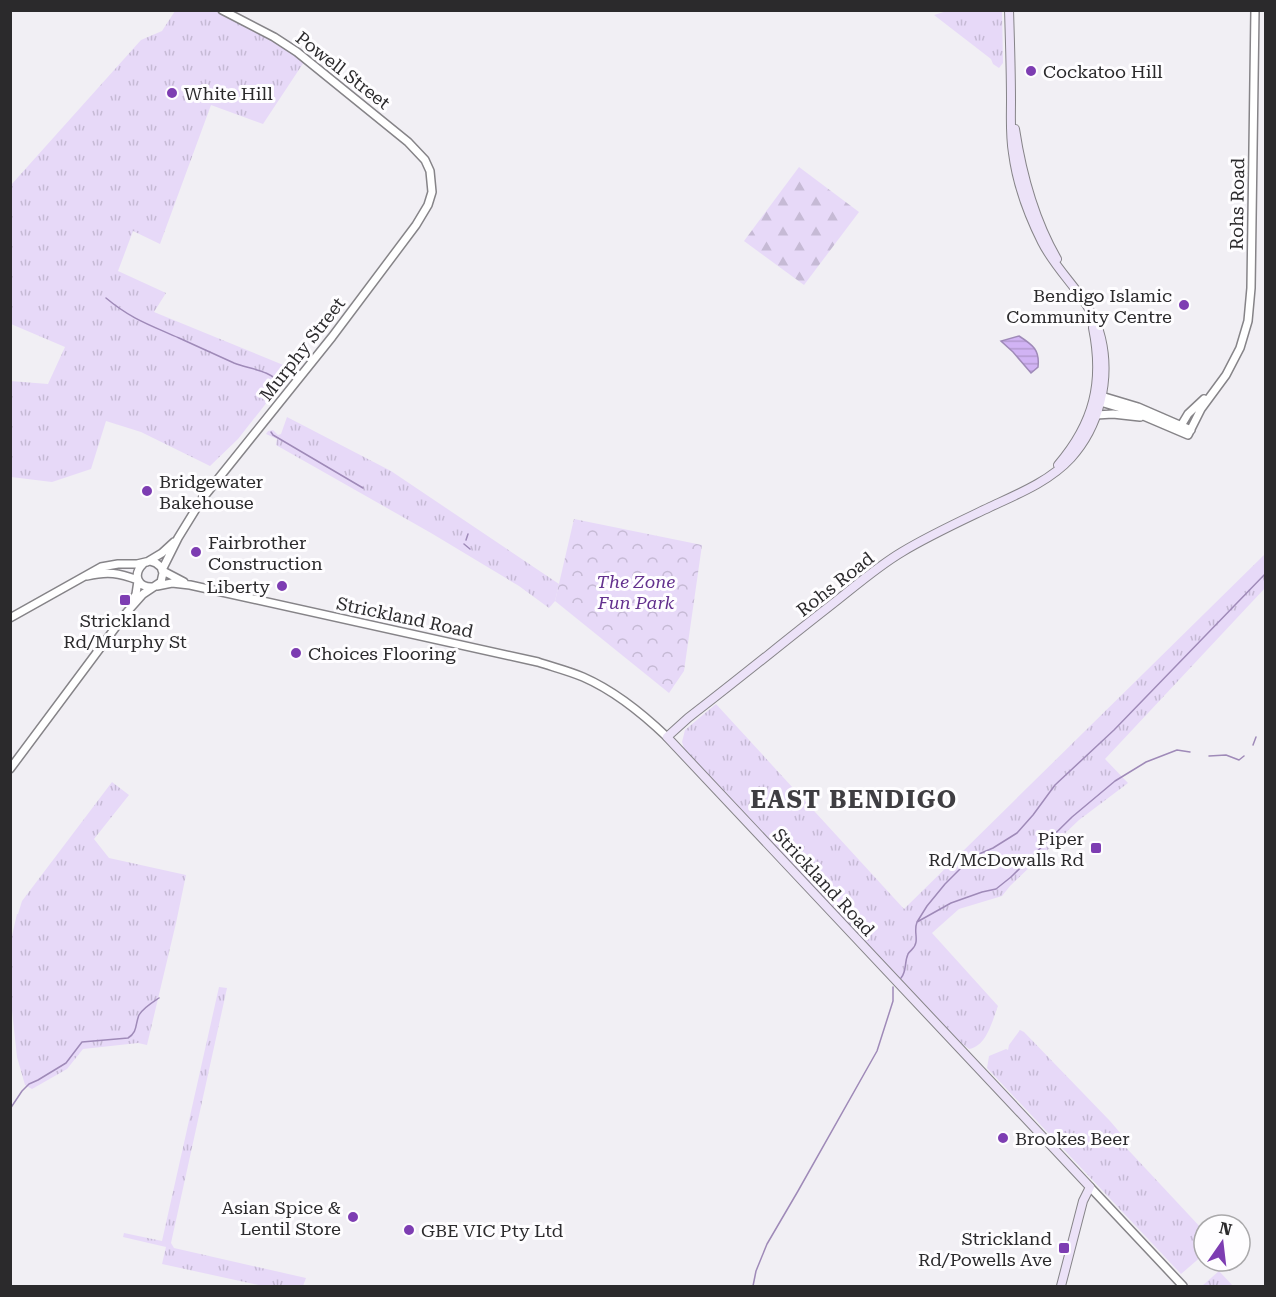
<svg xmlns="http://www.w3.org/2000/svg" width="1276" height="1297" font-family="'Roboto Serif',serif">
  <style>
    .grass { fill: url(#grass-tufts) }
    .forest { fill: url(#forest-firs) }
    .park { fill: url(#park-crowns) }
    .water { fill: url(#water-rules); stroke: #9f8ab8; stroke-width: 1.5 }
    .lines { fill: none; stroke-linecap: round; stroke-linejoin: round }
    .stream { stroke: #9f8ab8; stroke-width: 1.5 }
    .tertiary-casing { stroke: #868488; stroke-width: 10 }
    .secondary-casing { stroke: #868488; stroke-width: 10 }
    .tertiary { stroke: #fff; stroke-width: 7 }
    .secondary { stroke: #ece2f8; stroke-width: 8 }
    .poi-dot { fill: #7d3db2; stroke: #fefdff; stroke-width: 2 }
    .labels { text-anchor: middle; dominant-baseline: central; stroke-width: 6; stroke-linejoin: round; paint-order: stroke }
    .street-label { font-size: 18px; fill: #2b2a2c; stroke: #fefdff }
    .poi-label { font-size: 18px; fill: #2b2a2c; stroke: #fefdff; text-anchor: start }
    .park-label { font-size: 18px; font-style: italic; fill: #63318e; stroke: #fefdff }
    .district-label { font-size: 24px; font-weight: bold; letter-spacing: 1.5px; fill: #3f3e42; stroke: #fefdff }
  </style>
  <defs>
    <pattern id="grass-tufts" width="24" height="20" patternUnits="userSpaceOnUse" patternTransform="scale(1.5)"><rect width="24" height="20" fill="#e7d9f8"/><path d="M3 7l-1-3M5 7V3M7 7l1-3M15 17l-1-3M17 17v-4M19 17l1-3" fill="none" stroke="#c6bad5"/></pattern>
    <pattern id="forest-firs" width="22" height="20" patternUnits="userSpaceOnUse" patternTransform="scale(1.5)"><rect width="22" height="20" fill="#e7d9f8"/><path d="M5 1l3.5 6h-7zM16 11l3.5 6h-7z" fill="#c6bad5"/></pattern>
    <pattern id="park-crowns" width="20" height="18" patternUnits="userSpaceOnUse" patternTransform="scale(1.5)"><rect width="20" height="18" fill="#e7d9f8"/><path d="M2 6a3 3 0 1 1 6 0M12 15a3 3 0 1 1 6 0" fill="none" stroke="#c6bad5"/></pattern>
    <pattern id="water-rules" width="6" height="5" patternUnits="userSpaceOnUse" patternTransform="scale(1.5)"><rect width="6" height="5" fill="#d1b3f4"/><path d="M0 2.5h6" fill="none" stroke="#b49ad1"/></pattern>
  </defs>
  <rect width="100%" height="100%" fill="#f1eff4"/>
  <path class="grass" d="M175 11H221L306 59 263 124 211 105 160 244 133 231 118 271 166 293 154 312 293 369 238 439 210 466 141 432 106 421 91 469 52 482 11 477 10 381 48 384 65 347 11 324V185L141 40 162 31Z
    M947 11H1002L1003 63 999 68 993 64 991 59 934 15Z
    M287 417 391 471 559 584 555 601 549 608 519 586 431 533 276 445 277 439 266 434 268 431 273 430 278 435 281 434Z
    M1265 554V588L1105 759 1128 783 1079 820 1010 886 1002 896 959 909 932 933 998 1006C992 1021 987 1046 969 1049L951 1035 685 751 682 742 685 730 716 704 904 909Z
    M112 782 129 795 94 839 109 858 186 875 176 923 147 1045 138 1043 83 1049 67 1069 32 1089 25 1085 17 1057 11 1001V940L17 914H18L22 901Z
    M219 987 227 988 171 1243 174 1248 306 1278 303 1286H263L162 1264 166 1247 123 1237 124 1233 162 1241Z
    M1020 1030 1024 1032 1110 1121 1122 1135 1118 1139 1203 1230V1255L1181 1274 987 1068 989 1056 1006 1049 1008 1050 1009 1045Z
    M1219 1271 1233 1286H1202Z"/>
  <path class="forest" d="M799 167 859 212 804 285 744 241Z"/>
  <path class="park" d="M574 519 702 545 684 671 669 693 555 601Z"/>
  <path class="water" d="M1019 336C1033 345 1040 350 1038 367L1031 373 1013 352 1001 341Z"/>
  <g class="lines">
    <path class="stream" d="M106 298C131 319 150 325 179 338 197 346 216 355 234 363 249 369 271 370 280 384
      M271 432 273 435 363 488
      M466 540 468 534
      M464 544 470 549
      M1253 745 1256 737
      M1209 756 1226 755 1239 760 1244 756
      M917 922 927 906 945 884 972 857 993 848 1017 833 1033 815 1055 785 1114 730 1266 573
      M901 978C907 971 904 963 908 954 911 949 915 949 916 942 917 935 914 930 917 922L951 903 982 892 996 889 1011 877 1072 817 1115 781 1146 762 1177 750 1190 752
      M10 1109 22 1091 29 1084 38 1080 66 1063 82 1042 128 1038C138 1032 135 1024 139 1015 143 1008 153 1002 159 998
      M753 1286 756 1271 767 1244 798 1191 877 1051 893 1001V987"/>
    <g class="tertiary-casing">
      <path id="tertiary" d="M1098 395 1138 407 1191 430
        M1097 401 1134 412 1188 435 1201 409 1226 375 1240 348 1248 321 1251 288 1255 10
        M1096 415 1113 414 1140 417
        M1179 429 1188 414 1204 399
        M147 562 162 553 174 542
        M143 564C132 575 138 588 153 587
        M162 570 178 538 202 499 332 337 416 225 428 205 432 192 430 171 425 160 408 142 297 52 274 37 222 10
        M163 571 184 582
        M87 576C108 571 119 573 138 580
        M157 586 172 583 190 585 538 662C553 667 569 671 583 677 615 691 642 713 667 737
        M131 604 136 594 138 581
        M10 618 101 567 118 564H137L150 561 156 563 161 567 163 573 161 582 143 594 127 612 10 769
        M1090 1187 1183 1286"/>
    </g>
    <g class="secondary-casing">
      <path id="secondary" d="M1009 10C1010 41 1011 71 1011 101 1011 118 1010 135 1013 153 1017 184 1028 214 1042 242 1059 276 1092 299 1101 338 1111 380 1099 427 1071 458 1050 481 1018 494 990 507 961 521 930 535 902 552 875 568 851 590 826 609 780 645 735 682 688 718L667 737 1090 1187 1083 1201 1061 1286
        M1015 129C1022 175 1034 219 1057 259
        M1058 465C1094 423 1104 382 1093 328"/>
    </g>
    <use href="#tertiary" class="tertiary"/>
    <use href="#secondary" class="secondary"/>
  </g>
  <g class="poi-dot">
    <circle cx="1031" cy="71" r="6"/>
    <circle cx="172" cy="93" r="6"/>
    <circle cx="1184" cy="305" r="6"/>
    <circle cx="147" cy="491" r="6"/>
    <circle cx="196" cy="552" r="6"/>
    <circle cx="282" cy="586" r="6"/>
    <rect x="119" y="594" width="12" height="12" rx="3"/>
    <circle cx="296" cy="653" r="6"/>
    <rect x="1090" y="842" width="12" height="12" rx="3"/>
    <circle cx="1003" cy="1138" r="6"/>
    <circle cx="353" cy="1217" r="6"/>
    <circle cx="409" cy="1230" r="6"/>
    <rect x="1058" y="1242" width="12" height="12" rx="3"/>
  </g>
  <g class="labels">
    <g class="street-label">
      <text transform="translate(343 70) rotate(38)">Powell Street</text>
      <text transform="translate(1237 204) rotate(-89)">Rohs Road</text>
      <text transform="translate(302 349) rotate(-52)">Murphy Street</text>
      <text transform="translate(835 584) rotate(-38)">Rohs Road</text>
      <text transform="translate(405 617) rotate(12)">Strickland Road</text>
      <text transform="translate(824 882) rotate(47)">Strickland Road</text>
    </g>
    <g class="poi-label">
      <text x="1043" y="71">Cockatoo Hill</text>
      <text x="184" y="93">White Hill</text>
      <text x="1172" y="295" text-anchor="end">Bendigo Islamic<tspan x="1172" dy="21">Community Centre</tspan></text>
      <text x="159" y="481">Bridgewater<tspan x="159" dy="21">Bakehouse</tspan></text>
      <text x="208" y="542">Fairbrother<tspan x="208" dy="21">Construction</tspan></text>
      <text x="270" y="586" text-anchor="end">Liberty</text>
      <text x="125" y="620" text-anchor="middle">Strickland<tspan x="125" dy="21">Rd/Murphy St</tspan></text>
      <text x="308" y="653">Choices Flooring</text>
      <text x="1084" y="838" text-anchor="end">Piper<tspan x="1084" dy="21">Rd/McDowalls Rd</tspan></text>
      <text x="1015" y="1138">Brookes Beer</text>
      <text x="341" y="1207" text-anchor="end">Asian Spice &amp;<tspan x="341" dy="21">Lentil Store</tspan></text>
      <text x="421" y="1230">GBE VIC Pty Ltd</text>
      <text x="1052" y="1238" text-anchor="end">Strickland<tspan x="1052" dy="21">Rd/Powells Ave</tspan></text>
    </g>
    <g class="park-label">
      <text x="636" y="581">The Zone<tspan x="636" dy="21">Fun Park</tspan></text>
    </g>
    <g class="district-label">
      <text x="854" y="800">EAST BENDIGO</text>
    </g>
  </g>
  <rect width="1276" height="1297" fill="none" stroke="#2b2a2c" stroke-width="24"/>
  <g transform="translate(1222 1243) rotate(14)"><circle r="28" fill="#fefdff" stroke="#aaa9ab" stroke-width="1.5"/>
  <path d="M0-4.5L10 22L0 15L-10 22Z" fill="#7d3db2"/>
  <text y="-9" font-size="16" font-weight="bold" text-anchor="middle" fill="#2b2a2c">N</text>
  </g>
</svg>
